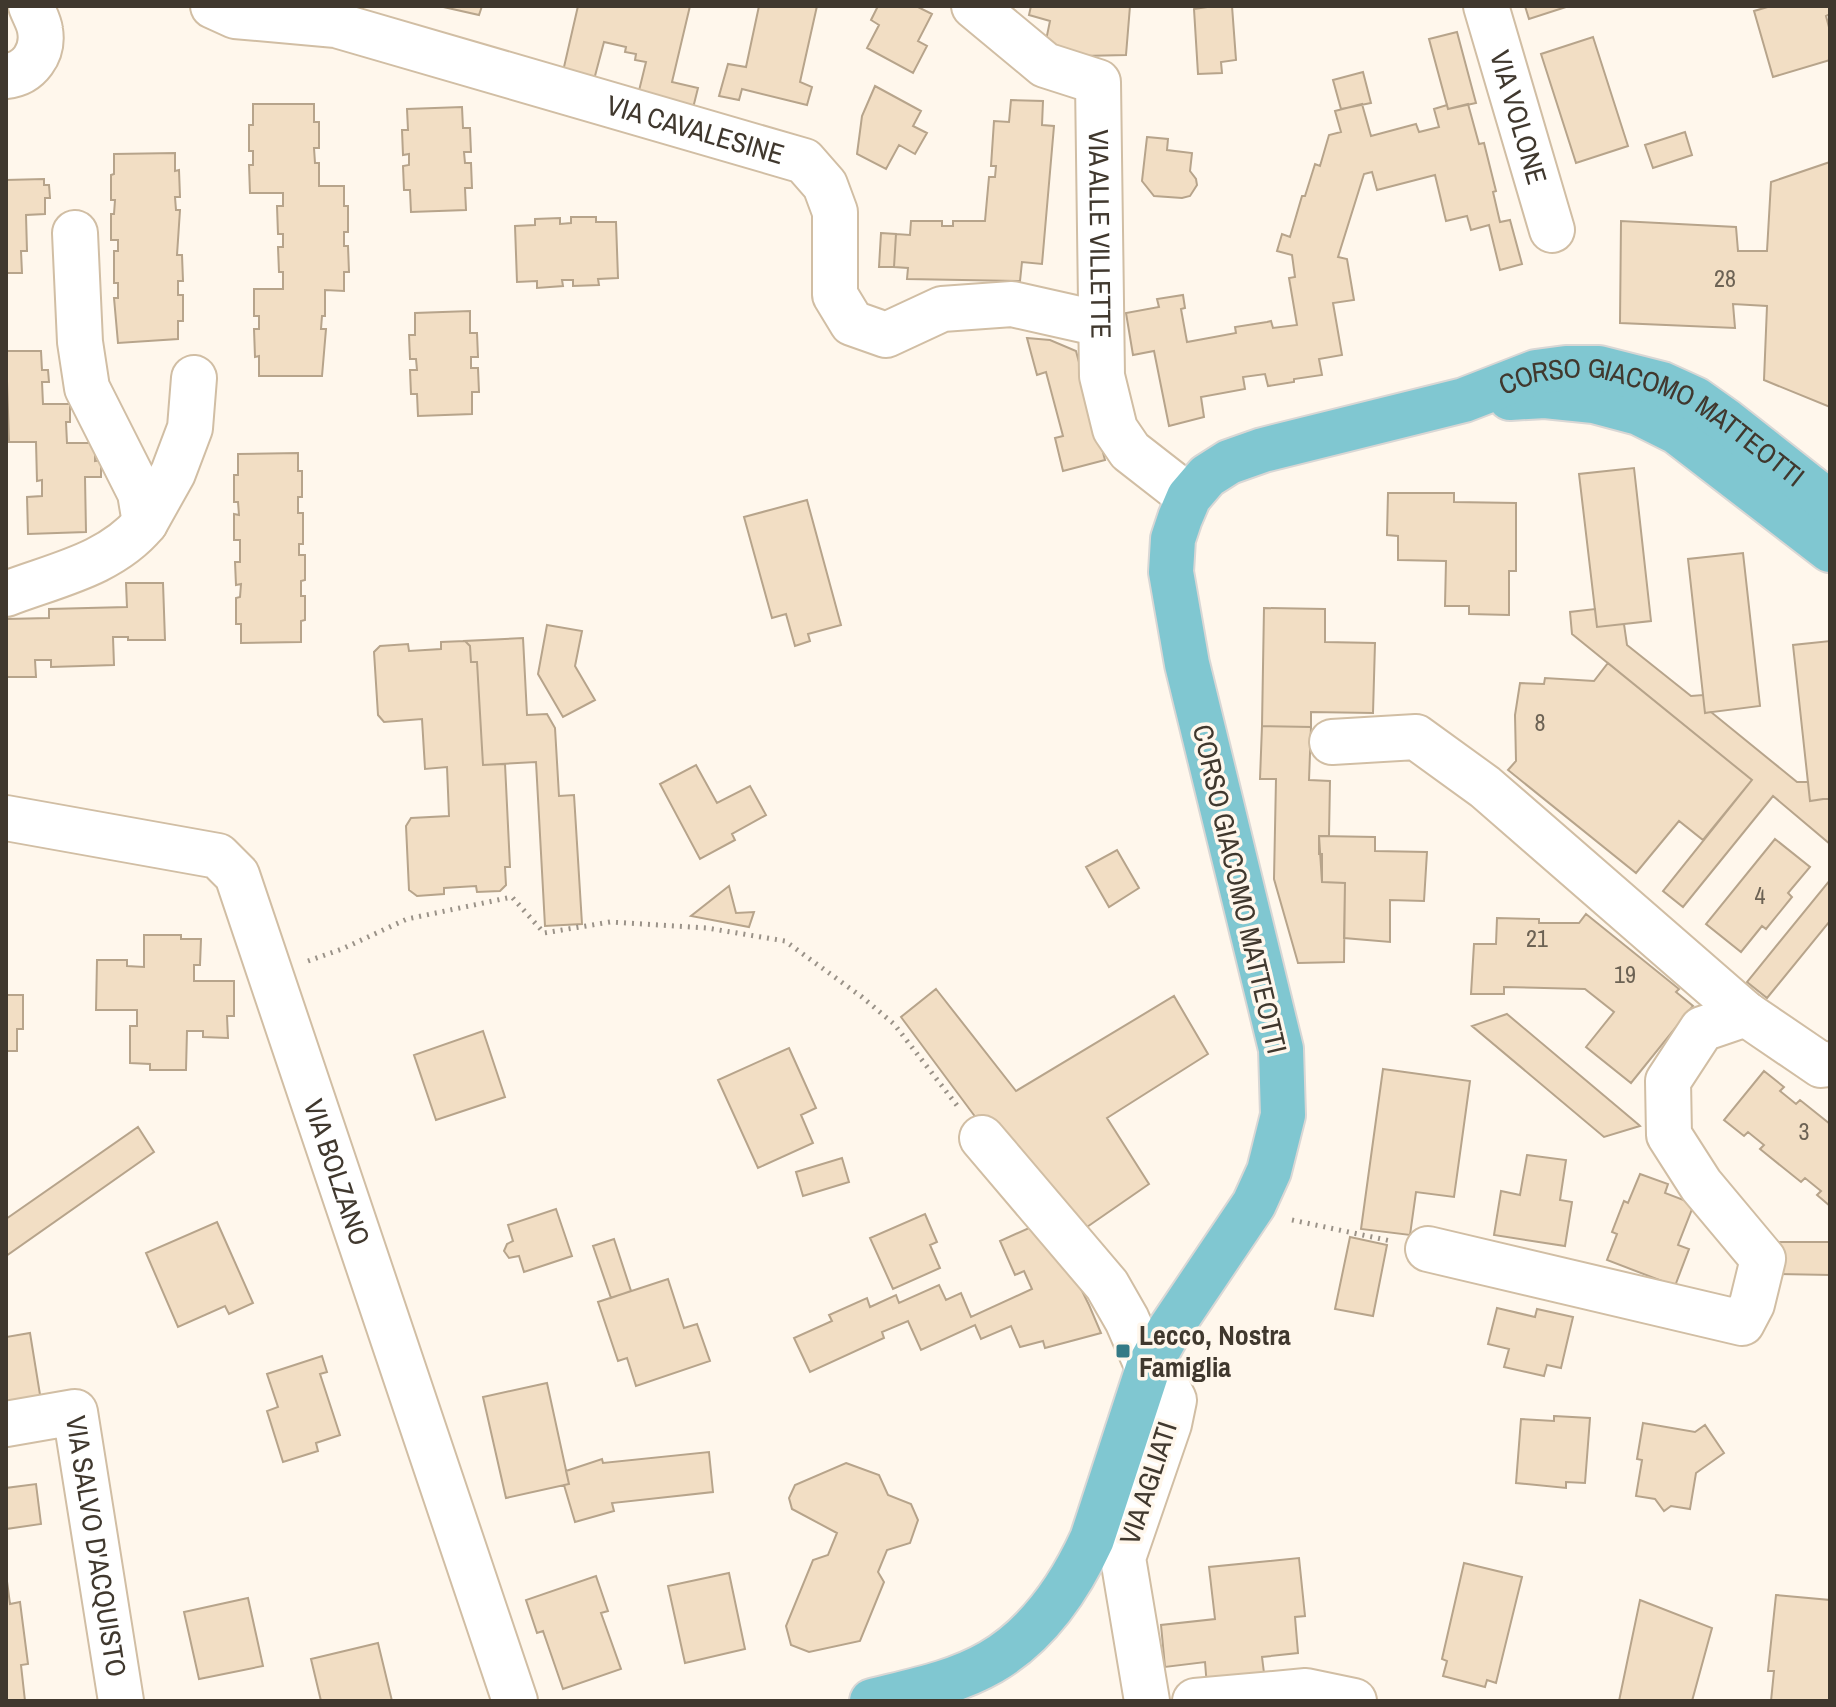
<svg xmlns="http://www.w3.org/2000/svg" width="1836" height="1707" font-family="'Archivo Narrow',sans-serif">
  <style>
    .building { fill: #f2dec4; stroke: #b7a48b; stroke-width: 2 }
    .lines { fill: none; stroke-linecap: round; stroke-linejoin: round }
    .minor-casing { stroke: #d1bea4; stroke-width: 48 }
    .major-casing { stroke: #d9d7d5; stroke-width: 48 }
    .path { stroke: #9a9288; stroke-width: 5; stroke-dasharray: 2 6; stroke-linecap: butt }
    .minor { stroke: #fff; stroke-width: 44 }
    .major { stroke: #80c7d1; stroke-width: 44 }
    .poi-dot { fill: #347a86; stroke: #fff7ec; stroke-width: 3 }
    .labels { text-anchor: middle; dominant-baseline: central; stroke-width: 7; stroke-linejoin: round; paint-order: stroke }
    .number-label { font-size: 24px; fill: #6c6254 }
    .street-label { font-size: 28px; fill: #40382e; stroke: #fff7ec }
    .poi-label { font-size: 28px; font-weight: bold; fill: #40382e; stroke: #fff7ec; text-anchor: start }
  </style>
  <rect width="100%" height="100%" fill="#fff7ec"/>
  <path class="building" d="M439 6H482L479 15Z
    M578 6H690L672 82 698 88 691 116 636 103 646 62 635 60 636 54 625 52 626 47 604 42 591 91 561 80Z
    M759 6H817L800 82 812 87 807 105 742 89 739 100 719 96 728 64 746 67Z
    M878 6H916L932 14 918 41 927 46 913 73 867 48 879 25 871 20Z
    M1031 6H1130L1126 55 1082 56 1044 50 1050 21 1029 15Z
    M1214 6H1232L1236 60 1221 62 1222 73 1198 74 1194 9Z
    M1525 6H1569L1529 19Z
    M1771 6H1830V14L1826 16 1830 31V60L1773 77 1754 11Z
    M1457 32 1476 103 1448 109 1429 39Z
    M1593 37 1628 146 1576 163 1541 54Z
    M1363 72 1371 103 1341 109 1333 80Z
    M875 86 921 111 913 126 927 133 915 154 899 145 886 169 857 154 862 116Z
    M1011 100 1043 101 1042 125 1054 126 1042 264 1022 262 1020 281 907 279 908 268 894 267 896 234 910 235 911 221H942V226H953V221H985L989 177H995L996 166H991L994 121 1009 122Z
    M253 104H314V122H319V148H314L315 163H319V186H344V206H348V232H344V246H348L349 272H344V291L325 290V316H322L321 329H326L322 376H259V356L255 357 254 329H259V316H254V289H283V272H279L278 247H283V234H278L277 206H283V193H250L249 165H253V151H249V125H253Z
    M1362 104 1371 136 1416 124 1419 132 1439 127 1434 109 1447 105 1448 109 1468 104 1479 144 1484 143 1496 191 1493 192 1500 222 1510 220 1522 264 1500 270 1489 225 1471 230 1467 216 1446 221 1435 175 1377 190 1372 172 1364 174 1338 257 1347 259 1354 300 1333 303 1342 355 1319 359 1322 375 1294 379V382L1268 386 1265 374 1243 377 1245 389 1201 397 1204 417 1169 426 1154 351 1133 355 1126 313 1159 307 1157 299 1183 295 1185 308 1181 309 1187 342 1236 333 1235 327 1267 322 1271 321 1273 328 1297 325 1289 278 1295 277 1292 255 1277 251 1282 234 1290 237 1302 196H1305L1315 164 1320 166 1329 135 1341 132 1335 111Z
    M462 107 463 128H470L471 152H464L465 163H471L472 188H465L466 210 411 212 410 190H404L403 166 409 165V154L403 155 402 130H408L407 109Z
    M1685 132 1692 155 1653 168 1645 145Z
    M1147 137 1168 139 1167 150 1192 153 1190 171 1196 179 1197 185 1190 196 1182 198 1154 196 1142 181Z
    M175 153V171L179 170 180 197H175L176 210H180L177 255H182L183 281H178V295H183V321H178V339L118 343 114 298H118V283H114V251H118V240H111V214H114L115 200H111V175L114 174V154Z
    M1830 162V407L1764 380 1767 306 1733 304 1735 328 1620 323 1621 221 1736 227 1738 251H1767L1771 182Z
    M44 179V185H49L50 198H45V214L26 215 27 251H21L22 273H7L6 300V180Z
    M571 217H596V222H616L618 278 598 279 599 285 573 286V280H562L563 286 537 288V281L517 282 515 226 535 225V219L560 218V224L571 223Z
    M881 233 896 234 894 267H879Z
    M470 311V333H477L478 357H471V368H478L479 392H472V414L418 416 417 394H411L410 370H417L416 359H410L409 335H415V313Z
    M1027 338 1050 340 1076 351 1105 460 1063 471 1055 438 1063 436 1046 372 1037 375Z
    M6 351H41L42 370H48L49 382H42L43 404H70V422H66L67 443H95V461L101 460V477H85L86 532 28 534 27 497 42 496V480L37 481 36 442H9Z
    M298 453V471H302V497H298V513H303V544H299V555H305V580L301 581V596H305V620L301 621V642L241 643V624H236V598L240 597 241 584 236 585 235 562H240V540H234V514L239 515 238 502H234V475H238V454Z
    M1634 468 1651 621 1597 627 1579 474Z
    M1388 493H1454V502L1516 503V571H1509V615L1469 614V606H1445L1446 561 1398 560V536L1387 535Z
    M807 500 841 625 808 634 810 641 795 646 786 614 772 618 744 517Z
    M1743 553 1760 706 1705 713 1688 559Z
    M126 583H163L165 640H128V637H113L114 665 51 667V660H35L36 677H6V619L49 618V609L127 607Z
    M1264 608 1325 609V642L1375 643 1373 713 1311 712V727L1262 726Z
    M1595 609 1597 627 1624 624 1627 645 1691 696 1703 695 1705 713 1711 712 1797 782H1808L1810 801 1830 798V844L1773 796 1683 907 1663 891 1752 780 1572 634 1570 612Z
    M547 625 582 631 575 666 595 700 563 717 538 674Z
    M523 638 527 715 547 714 555 728 559 796 574 795 582 924 545 926 536 762 483 765 477 662H471L470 646 465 641Z
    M465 641 470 646 471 662H477L483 765 505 764 510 867H505L506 885 500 891 477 892 476 886 444 888V894L417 896 409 890 406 826 411 818 449 816 447 767 425 769 422 719 384 722 378 715 374 652 380 646 408 644 409 651 441 649V642Z
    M1830 641V798L1810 801 1793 645Z
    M1608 663 1752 780 1703 840 1679 821 1636 873 1508 770 1516 761 1515 715 1520 683 1544 684 1545 678 1594 681Z
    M1262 726 1311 727 1309 780 1330 781 1329 836H1319V854H1322V882L1345 883 1344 962 1298 963 1274 879 1276 779H1260Z
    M696 765 717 803 750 786 766 815 732 834 735 840 700 859 660 784Z
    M1319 836 1375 837V851L1427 852 1424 901 1390 900V942L1344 938 1345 883 1322 882Z
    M1775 839 1810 867 1788 893 1792 897 1766 929 1762 926 1741 952 1706 924Z
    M1117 850 1139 888 1109 907 1086 867Z
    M1830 880V921L1767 998 1747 982Z
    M729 886 736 913 754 912 749 927 691 916Z
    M1586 914 1679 989 1676 992 1693 1006 1631 1083 1586 1047 1614 1012 1585 989 1504 987V994H1471L1474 944H1496L1497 918 1539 919V923H1579Z
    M144 935H181V939H201L200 965H194V981H234V1016H227L228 1038 203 1037V1031H187L186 1070H150V1064L130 1063V1026H137V1010H96L97 960H127V966L144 967Z
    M936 989 1016 1091 1174 996 1208 1054 1107 1118 1149 1184 1074 1236 988 1134 901 1017Z
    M6 995H23V1029H17V1051H6Z
    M1507 1014 1639 1125 1640 1126 1604 1137 1472 1026Z
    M483 1031 505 1097 436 1120 414 1055Z
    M789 1048 816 1108 801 1115 813 1143 758 1168 718 1080Z
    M1383 1069 1470 1081 1454 1197 1416 1192 1410 1235 1361 1229Z
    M1764 1071 1784 1087 1780 1091 1796 1104 1800 1100 1830 1124V1206L1817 1195 1821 1191 1805 1178 1801 1182 1760 1149 1764 1145 1748 1132 1744 1136 1724 1120Z
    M138 1127 154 1152 6 1256V1219Z
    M1527 1155 1566 1160 1560 1200 1572 1202 1565 1246 1494 1235 1501 1191 1520 1195Z
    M842 1158 849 1182 803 1196 796 1172Z
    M1640 1174 1668 1184 1665 1193 1694 1204 1678 1245 1689 1249 1675 1286 1607 1260 1617 1234 1612 1232 1624 1201 1628 1203Z
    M556 1209 572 1256 524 1272 519 1256 509 1258 504 1251 507 1244 513 1241 508 1225Z
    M925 1214 937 1242 930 1245 940 1268 893 1289 870 1238Z
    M1047 1220 1089 1305 1101 1333 1045 1348 1043 1341 1020 1347 1011 1326 981 1339 975 1325 921 1350 908 1321 882 1332 884 1338 810 1372 794 1338 832 1321 829 1315 867 1298 870 1307 896 1295 899 1303 939 1285 946 1300 961 1293 971 1317 1032 1289 1024 1271 1015 1275 1000 1241Z
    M217 1222 253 1303 229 1314 225 1306 178 1327 146 1253Z
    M1350 1237 1387 1245 1373 1316 1335 1309Z
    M614 1239 631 1291 611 1298 593 1246Z
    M1776 1242H1830V1275L1777 1274Z
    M668 1279 684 1328 697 1324 710 1361 636 1386 627 1358 618 1361 598 1302Z
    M1497 1308 1535 1317 1537 1309 1573 1317 1561 1368 1547 1365 1544 1376 1504 1367 1509 1349 1488 1344Z
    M30 1333 42 1407 6 1413V1337Z
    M322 1356 327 1372 320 1374 340 1435 316 1443 318 1451 283 1462 267 1411 278 1407 267 1374Z
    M547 1383 569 1484 506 1498 483 1397Z
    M1554 1416 1590 1418 1585 1483 1566 1482V1488L1516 1483 1521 1419 1554 1421Z
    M1643 1423 1695 1432 1705 1425 1724 1453 1696 1473 1690 1509 1671 1506 1664 1511 1655 1499 1636 1496 1642 1460 1637 1459Z
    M709 1452 713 1492 612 1503 614 1511 575 1522 564 1485 569 1484 566 1471 602 1459 603 1463Z
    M846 1463 879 1475 888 1495 911 1504 918 1520 910 1543 887 1550 878 1572 884 1582 860 1641 809 1652 791 1645 786 1626 813 1560 828 1555 837 1533 792 1509 789 1498 795 1485Z
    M36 1484 41 1524 6 1529V1488Z
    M1299 1558 1305 1616 1295 1617 1298 1653 1262 1657 1265 1681 1207 1687 1205 1662 1165 1667 1161 1625 1215 1619 1209 1567Z
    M1464 1563 1522 1577 1496 1683 1487 1680 1485 1687 1443 1676 1447 1661 1442 1659Z
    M729 1573 745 1649 685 1663 668 1586Z
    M6 1574 10 1604 20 1602 28 1664 21 1665 25 1701H6Z
    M596 1576 608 1611 601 1613 621 1669 563 1689 543 1631 537 1633 526 1600Z
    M1776 1595 1830 1600V1701H1771L1774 1671H1768Z
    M248 1598 263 1666 199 1679 184 1612Z
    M1640 1600 1712 1628 1692 1701H1619Z
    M378 1643 392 1701H321L311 1659Z"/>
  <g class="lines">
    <g class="minor-casing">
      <g id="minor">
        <path id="s1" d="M213 6 235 16 336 25 804 161 825 185 835 212V295L852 323 886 335 942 309 1012 304 1101 324"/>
        <path id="s2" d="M974 6 1045 65 1098 82 1102 376 1115 429 1130 451 1189 497"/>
        <path id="s3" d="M1486 6 1552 230"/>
        <path d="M6 76C29 74 44 53 40 30 39 22 34 14 31 6"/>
        <path d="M145 523 173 473 190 428 194 378"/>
        <path d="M6 594C55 575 110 565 145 523L140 493 87 388 80 342 75 233"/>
        <path d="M1332 742 1416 737 1485 787 1746 1014 1821 1065 1830 1064"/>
        <path id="s4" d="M6 818 218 856 237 875 515 1701"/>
        <path d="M982 1138 1107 1285 1127 1320 1148 1368 1167 1386 1174 1400 1169 1424 1123 1558 1147 1701"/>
        <path d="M1428 1249 1742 1323 1752 1304 1763 1259 1701 1185 1669 1135 1668 1081 1702 1029 1746 1014"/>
        <path id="s5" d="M6 1424 75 1412 121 1701"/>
        <path d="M1195 1701 1306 1691 1354 1701"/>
      </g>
    </g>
    <g class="major-casing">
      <g id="major">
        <path d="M1510 398 1545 396 1594 401 1639 413 1677 432 1830 550"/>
        <path id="s6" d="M872 1701C912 1691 955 1683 991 1662 1037 1635 1070 1587 1092 1539L1148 1368 1170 1329 1254 1204 1269 1171 1283 1115 1281 1049 1187 664 1171 572 1173 539 1180 518 1189 497 1207 476 1229 462 1263 450 1464 400 1536 372 1566 368H1599L1662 384 1695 399 1726 421 1830 503"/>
      </g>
    </g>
    <path class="path" d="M308 961 342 949 407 919 512 897 544 933 610 922 707 928 785 941 862 997 894 1024 959 1108
      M1292 1220 1391 1241"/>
    <use href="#minor" class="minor"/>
    <use href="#major" class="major"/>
  </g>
  <rect class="poi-dot" x="1115" y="1343" width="16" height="16" rx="4"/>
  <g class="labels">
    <g class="number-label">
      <text x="1725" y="278">28</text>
      <text x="1540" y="722">8</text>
      <text x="1760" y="895">4</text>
      <text x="1537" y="938">21</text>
      <text x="1625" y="974">19</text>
      <text x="1804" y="1131">3</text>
    </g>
    <g class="street-label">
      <text stroke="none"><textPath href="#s3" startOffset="116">VIA VOLONE</textPath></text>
      <text stroke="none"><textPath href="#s1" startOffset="500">VIA CAVALESINE</textPath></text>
      <text stroke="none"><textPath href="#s2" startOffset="300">VIA ALLE VILLETTE</textPath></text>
      <text stroke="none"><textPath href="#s6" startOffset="1894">CORSO GIACOMO MATTEOTTI</textPath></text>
      <text transform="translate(1240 889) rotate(77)">CORSO GIACOMO MATTEOTTI</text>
      <text stroke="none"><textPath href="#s4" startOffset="556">VIA BOLZANO</textPath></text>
      <text transform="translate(1148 1483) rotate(-72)">VIA AGLIATI</text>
      <text stroke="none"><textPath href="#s5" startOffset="206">VIA SALVO D'ACQUISTO</textPath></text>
    </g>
    <g class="poi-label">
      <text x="1139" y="1335">Lecco, Nostra<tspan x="1139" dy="32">Famiglia</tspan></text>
    </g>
  </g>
  <rect width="1836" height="1707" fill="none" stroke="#40382e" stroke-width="16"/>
</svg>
